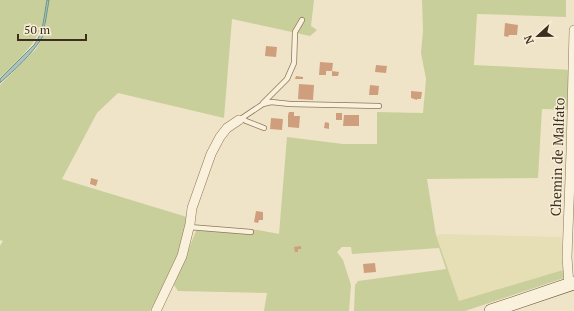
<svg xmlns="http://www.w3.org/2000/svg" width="574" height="311" font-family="'PT Serif',serif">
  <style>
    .farmland { fill: #e6deb5 }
    .green { fill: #c9cf9b }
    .water { fill: #a9c4bc; stroke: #6f938a }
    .building { fill: #cf9f7d }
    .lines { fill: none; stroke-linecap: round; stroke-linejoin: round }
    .service-casing { stroke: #8d765c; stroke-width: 6 }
    .minor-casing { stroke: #8d765c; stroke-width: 10 }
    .secondary-casing { stroke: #6f573f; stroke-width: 14 }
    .service { stroke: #faf1dc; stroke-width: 4.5 }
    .minor { stroke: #faf1dc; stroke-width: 9 }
    .secondary { stroke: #faf1dc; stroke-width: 13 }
    .labels { text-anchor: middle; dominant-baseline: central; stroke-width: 3; stroke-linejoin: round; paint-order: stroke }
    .street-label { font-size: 14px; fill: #3d2e20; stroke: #f7eed8 }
  </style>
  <rect width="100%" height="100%" fill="#f0e4c8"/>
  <path class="farmland" d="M443 234 561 237 563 270 459 302 436 235Z"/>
  <path class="green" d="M0 0H314L311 26 317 30 310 36 232 19 224 118 118 93 97 113 62 179 187 217 180 255 150 311H0V246L3 241 0 240V85L36 49 45 33 46 22C39 30 36 40 29 48 20 59 10 68 0 78Z
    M422 0H566V17L477 14 474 65 574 70V110L542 109 538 178 427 179 436 235 459 301 563 270 564 278 465 311H354L355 285 358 281 446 269 439 248 352 254 351 247H342L337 252 343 260 351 285 349 311H264L267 293 178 291 174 285 198 226 258 230 279 234 287 137 343 144H377V112L423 113 426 79 421 53 423 31Z"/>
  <path class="water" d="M47 0H49L43 36C32 55 15 69 0 83V79L34 45C44 32 44 15 47 0Z"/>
  <path class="building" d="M505 23 518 25 517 35H509L508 37 504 36Z
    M266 46 277 47 276 57 265 56Z
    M320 62 333 63 332 71 339 72 338 76H332V71H326V75H319Z
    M376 65 387 66 386 73 375 72Z
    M296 76 303 77V79H295Z
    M299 84 314 85 313 100 298 99Z
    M370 85 379 86 378 95H369Z
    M411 91 422 92 421 99H417V100L411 98Z
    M289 112H294V116H300L299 128 288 127V115Z
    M336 113H342V120H336Z
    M344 115H359V126H343Z
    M271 118 283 119 282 130 270 129Z
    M325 122 329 123V129L324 128Z
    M556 131H565L564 138 555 137Z
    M91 178 98 180 96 186 90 184Z
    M256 211 263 212V220H259L258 223 254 222Z
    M301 246V249H298V252H295L294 247Z
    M375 263 376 272 364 273 363 264Z"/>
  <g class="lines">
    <g class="service-casing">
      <path id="service" d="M263 103 287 79 294 63 295 32 302 20
        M242 118 246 121 264 128
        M239 120 263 104 271 102 290 104 379 106
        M189 227 251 232"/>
    </g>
    <g class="minor-casing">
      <path id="minor" d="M569 285 567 257 571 152 574 30
        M156 311 182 256 190 224 192 208 211 154 220 137 227 128 239 120"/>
    </g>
    <g class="secondary-casing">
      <path id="secondary" d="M491 311 574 283"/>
    </g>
    <use href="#service" class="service"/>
    <use href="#minor" class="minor"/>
    <use href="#secondary" class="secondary"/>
  </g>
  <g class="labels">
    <g class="street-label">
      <text transform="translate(557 157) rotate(-88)">Chemin de Malfato</text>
    </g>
  </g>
  <g transform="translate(538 36) rotate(248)" stroke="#f7eed8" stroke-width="3" paint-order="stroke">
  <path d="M0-3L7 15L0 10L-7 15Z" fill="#3d2e20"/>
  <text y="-6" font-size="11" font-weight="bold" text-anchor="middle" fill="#3d2e20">N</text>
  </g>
  <path d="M18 34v6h68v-6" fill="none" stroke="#3d2e20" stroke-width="2"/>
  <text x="24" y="34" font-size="12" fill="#3d2e20" stroke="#f7eed8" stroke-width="3" paint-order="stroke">50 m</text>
</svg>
